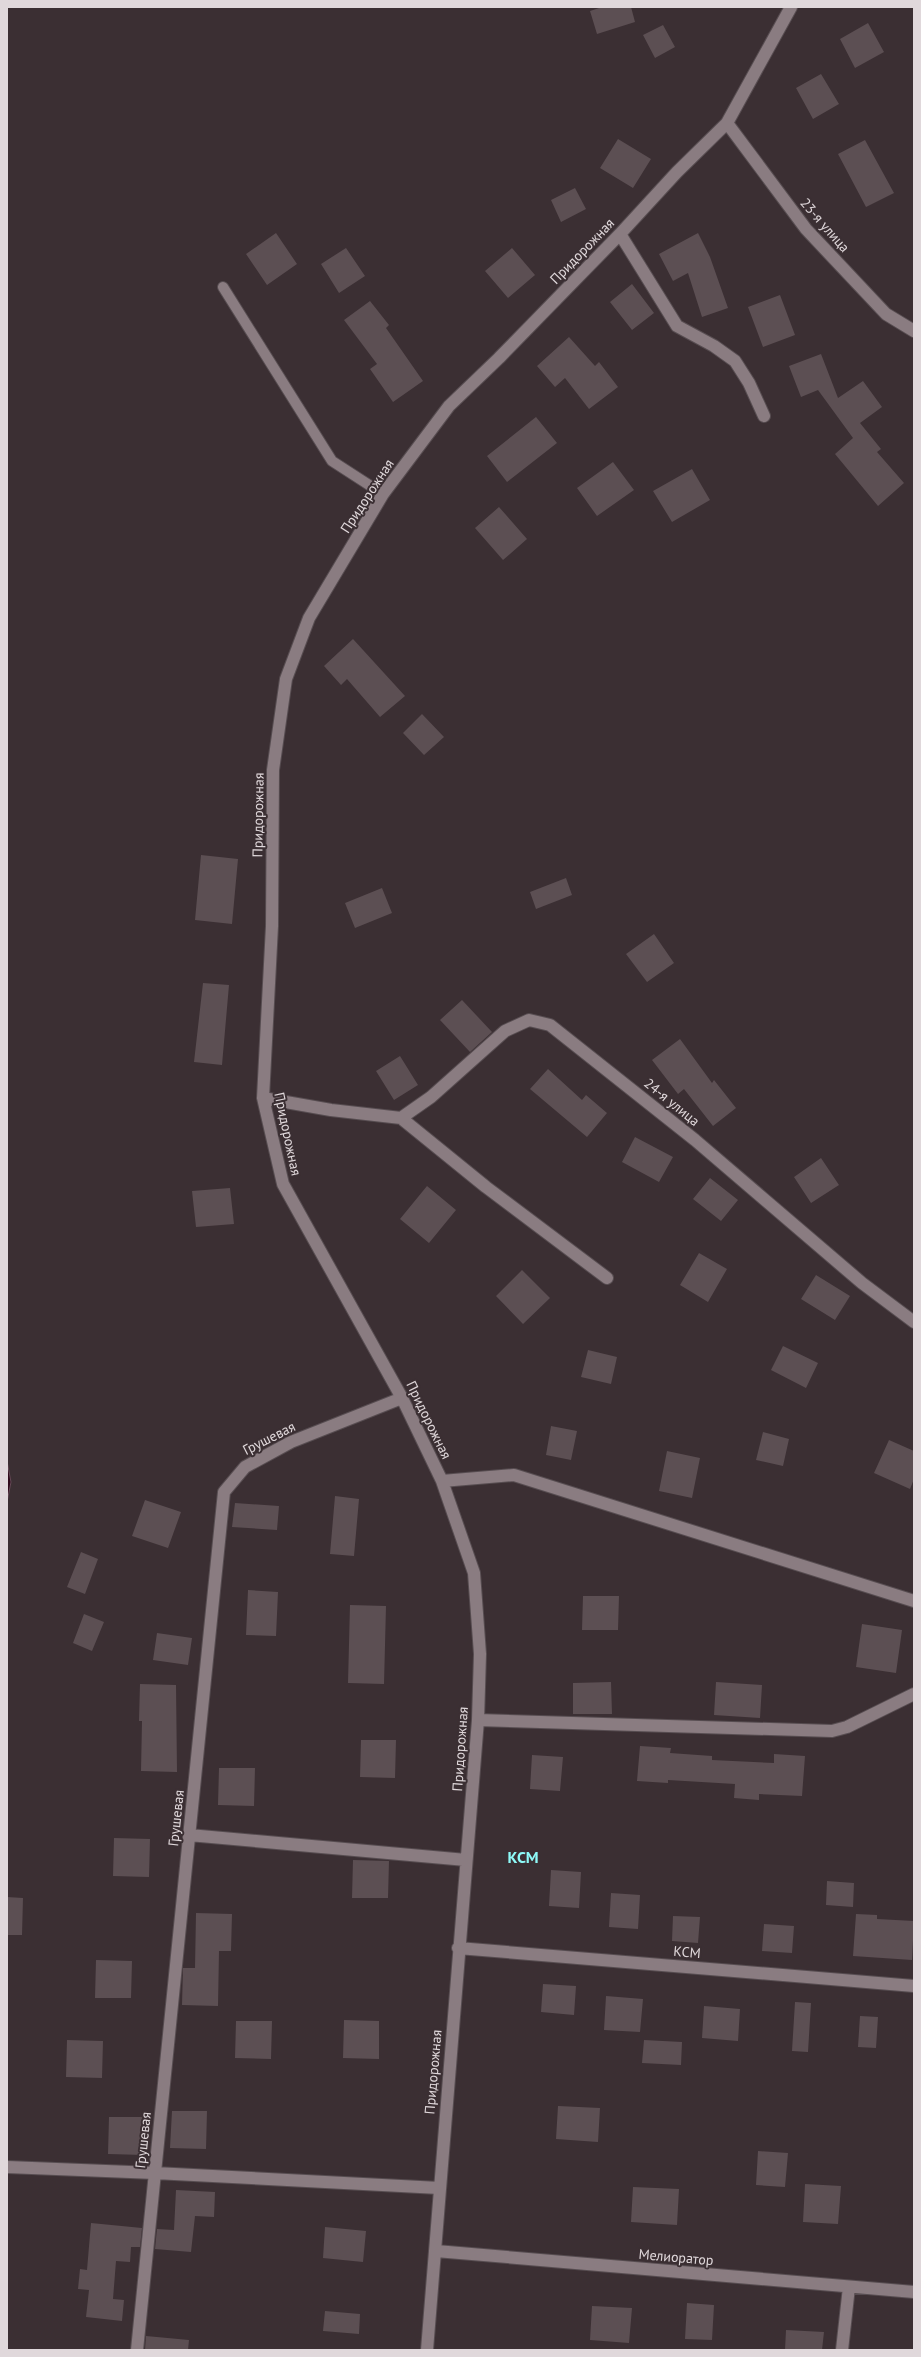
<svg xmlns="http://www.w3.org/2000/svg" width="921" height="2357" font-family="'PT Sans',sans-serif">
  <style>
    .water { fill: #2f0a1b; stroke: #644855 }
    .building { fill: #5c4f53 }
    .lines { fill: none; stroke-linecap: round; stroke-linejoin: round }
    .lane-casing { stroke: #574d51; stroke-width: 12 }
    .street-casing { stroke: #574d51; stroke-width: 14 }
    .lane { stroke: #8a7c81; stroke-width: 10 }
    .street { stroke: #8a7c81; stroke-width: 12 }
    .labels { text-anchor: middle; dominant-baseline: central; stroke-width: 4; stroke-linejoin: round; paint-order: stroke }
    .street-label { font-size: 14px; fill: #e0d8db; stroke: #3b2f33 }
    .quarter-label { font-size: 16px; font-weight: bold; fill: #8efaf8; stroke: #3b2f33 }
  </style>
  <rect width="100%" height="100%" fill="#3b2f33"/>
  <path class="water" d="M7 1461 11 1482 7 1502Z"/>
  <path class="building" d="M602 7H631L635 22 597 34 590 11Z
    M868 23 884 52 855 68 840 39Z
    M663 25 675 47 655 58 643 35Z
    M821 74 839 104 813 119 796 88Z
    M618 139 651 159 633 188 600 168Z
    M865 140 894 193 866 207 838 154Z
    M575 188 586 209 561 222 551 200Z
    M276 233 297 264 267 285 246 254Z
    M698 233 710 257 728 308 702 317 688 273 673 281 659 254Z
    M346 248 365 276 339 293 321 264Z
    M512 248 535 275 508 298 485 271Z
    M632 284 654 313 632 330 610 302Z
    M780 295 795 335 763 347 748 307Z
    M370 301 389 325 386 328 423 381 393 402 370 369 377 364 344 320Z
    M569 337 595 366 599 362 618 387 589 409 565 378 555 387 537 366Z
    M821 354 838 398 863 381 882 407 860 423 881 449 877 452 904 483 878 506 835 454 853 438 818 390 801 397 789 366Z
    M536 417 557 443 507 482 487 456Z
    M613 462 634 490 597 516 577 488Z
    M692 469 710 500 672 522 653 491Z
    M499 507 527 539 503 560 475 528Z
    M353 639 405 696 380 717 347 679 341 685 324 666Z
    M422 714 444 737 424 755 403 733Z
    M201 855 238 859 232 924 195 920Z
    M566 878 572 895 536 909 530 892Z
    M382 888 392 913 355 928 345 903Z
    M654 934 674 963 647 982 626 954Z
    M203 983 229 985 222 1065 194 1062Z
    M462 1000 492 1032 470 1052 440 1020Z
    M680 1039 712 1083 714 1080 736 1108 713 1126 684 1089 678 1094 652 1060Z
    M400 1056 418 1085 394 1100 376 1071Z
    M548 1069 582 1100 586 1095 607 1113 587 1137 530 1089Z
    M635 1137 673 1157 659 1182 622 1162Z
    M821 1158 839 1185 811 1203 794 1177Z
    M710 1178 738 1200 721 1221 693 1199Z
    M427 1186 456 1210 429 1243 400 1219Z
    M230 1188 234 1224 196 1227 192 1191Z
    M699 1253 727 1269 708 1302 680 1285Z
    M522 1270 550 1298 523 1324 496 1296Z
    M816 1275 850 1296 835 1320 801 1299Z
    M783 1346 818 1363 806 1388 771 1370Z
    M588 1350 617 1357 611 1384 581 1377Z
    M551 1426 577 1431 571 1460 546 1455Z
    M763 1432 789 1439 783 1466 756 1460Z
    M889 1440 914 1451V1479L910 1489 874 1473Z
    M667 1451 700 1458 692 1498 659 1491Z
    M335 1496 359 1499 354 1556 330 1554Z
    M145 1500 181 1512 168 1548 132 1536Z
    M235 1503 279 1506 277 1530 232 1527Z
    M81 1552 98 1559 85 1594 67 1587Z
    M248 1590 278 1592 276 1636 246 1635Z
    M583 1596H619L618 1630H582Z
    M350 1605 386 1606 384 1684 348 1683Z
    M84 1614 104 1622 92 1651 73 1643Z
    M862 1624 902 1630 896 1673 856 1667Z
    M157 1633 192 1638 188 1665 153 1660Z
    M611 1682 612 1714H573V1683Z
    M716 1682 762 1685 760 1718 714 1715Z
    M140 1684 176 1685 177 1772 141 1771 142 1721H139Z
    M361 1740H396L395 1778 360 1777Z
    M640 1746 671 1748 670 1753 712 1756V1760L774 1763V1754L805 1756 802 1796 759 1794V1800L734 1798 735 1784 668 1780V1783L637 1781Z
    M532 1755 563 1757 560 1791 530 1789Z
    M219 1768H255L254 1806 218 1805Z
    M114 1838 150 1839 149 1877 113 1876Z
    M353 1860 389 1861 388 1898H352Z
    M551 1870 581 1872 579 1908 549 1906Z
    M827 1881 854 1883 853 1907 826 1905Z
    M611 1893 640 1895 638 1929 609 1927Z
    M7 1897 23 1898 22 1935H7Z
    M196 1913 232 1914 231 1951H219L218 2006 182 2005 183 1968H195Z
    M856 1914 877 1915V1919L914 1921 912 1960 853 1956Z
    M673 1916 700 1917 698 1943 672 1941Z
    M764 1924 794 1926 792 1953 762 1951Z
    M96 1960 132 1961 131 1998H95Z
    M543 1984 576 1986 574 2015 541 2012Z
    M606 1996 643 1999 640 2032 604 2030Z
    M795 2002 811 2003 808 2052 792 2051Z
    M704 2006 740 2009 738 2041 702 2038Z
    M860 2016 878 2017 876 2048 858 2047Z
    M344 2020 379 2021V2059L343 2058Z
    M236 2021H272L271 2059 235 2058Z
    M67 2040 103 2041 102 2078 66 2077Z
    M644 2040 682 2042 681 2065 642 2063Z
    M558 2106 600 2108 598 2142 556 2139Z
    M172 2111H207L206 2149 170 2148Z
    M109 2117H145L144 2155 108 2154Z
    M758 2151 788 2153 785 2187 756 2185Z
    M805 2184 841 2186 838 2224 803 2222Z
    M633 2187 679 2189 677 2225 631 2222Z
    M176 2190 215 2192 214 2217 195 2216 191 2252 155 2249 157 2229 174 2230Z
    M91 2223 142 2228 140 2247H131L130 2262 116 2261 113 2299 124 2300 122 2321 86 2317 89 2290 78 2289 80 2269 87 2270Z
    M325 2227 366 2231 363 2262 323 2258Z
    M687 2303 714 2305 712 2340 685 2339Z
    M592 2306 632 2308 629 2343 590 2340Z
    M325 2311 360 2314 359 2334 323 2331Z
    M786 2330 824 2332 822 2350H785Z
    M146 2336 189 2340 188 2350H145Z"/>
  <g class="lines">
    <g class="lane-casing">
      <path id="lane" d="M223 287 332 461 383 494"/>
    </g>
    <g class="street-casing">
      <path id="street" d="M727 123 806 229 886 314 914 331
        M620 234 677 326 714 346 735 361 749 383 764 416
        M263 1098 331 1110 401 1118 486 1187 607 1278
        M401 1118 431 1097 505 1031 529 1020 550 1025 695 1140 862 1283 914 1322
        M442 1481 514 1475 914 1601
        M478 1720 832 1731 847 1727 914 1694
        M189 1835 466 1860
        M458 1948 914 1986
        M7 2167 155 2173 439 2188
        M436 2251 914 2292
        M137 2350 224 1492 245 1467 291 1442 402 1398
        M427 2350 478 1720 480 1654 474 1573 442 1481 402 1398 283 1184 263 1098 272 926 273 770 286 679 309 618 383 494 449 406 499 358 620 234 677 172 727 123 791 7
        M842 2350 849 2287"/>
    </g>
    <use href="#lane" class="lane"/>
    <use href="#street" class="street"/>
  </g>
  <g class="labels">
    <g class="street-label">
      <text transform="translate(825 225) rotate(49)">23-я улица</text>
      <text transform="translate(582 251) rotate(-46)">Придорожная</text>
      <text transform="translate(367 496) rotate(-57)">Придорожная</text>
      <text transform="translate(258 815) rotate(-89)">Придорожная</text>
      <text transform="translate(672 1102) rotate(39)">24-я улица</text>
      <text transform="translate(288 1134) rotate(78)">Придорожная</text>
      <text transform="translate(429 1420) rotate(64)">Придорожная</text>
      <text transform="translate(269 1438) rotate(-27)">Грушевая</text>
      <text transform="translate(460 1749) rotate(-86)">Придорожная</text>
      <text transform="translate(176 1818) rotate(-84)">Грушевая</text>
      <text transform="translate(687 1952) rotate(5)">КСМ</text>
      <text transform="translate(433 2072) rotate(-85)">Придорожная</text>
      <text transform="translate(143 2140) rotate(-84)">Грушевая</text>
      <text transform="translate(676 2257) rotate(5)">Мелиоратор</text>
    </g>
    <g class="quarter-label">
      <text x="523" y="1857">КСМ</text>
    </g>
  </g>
  <rect width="921" height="2357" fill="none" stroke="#e0d8db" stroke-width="16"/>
</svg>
